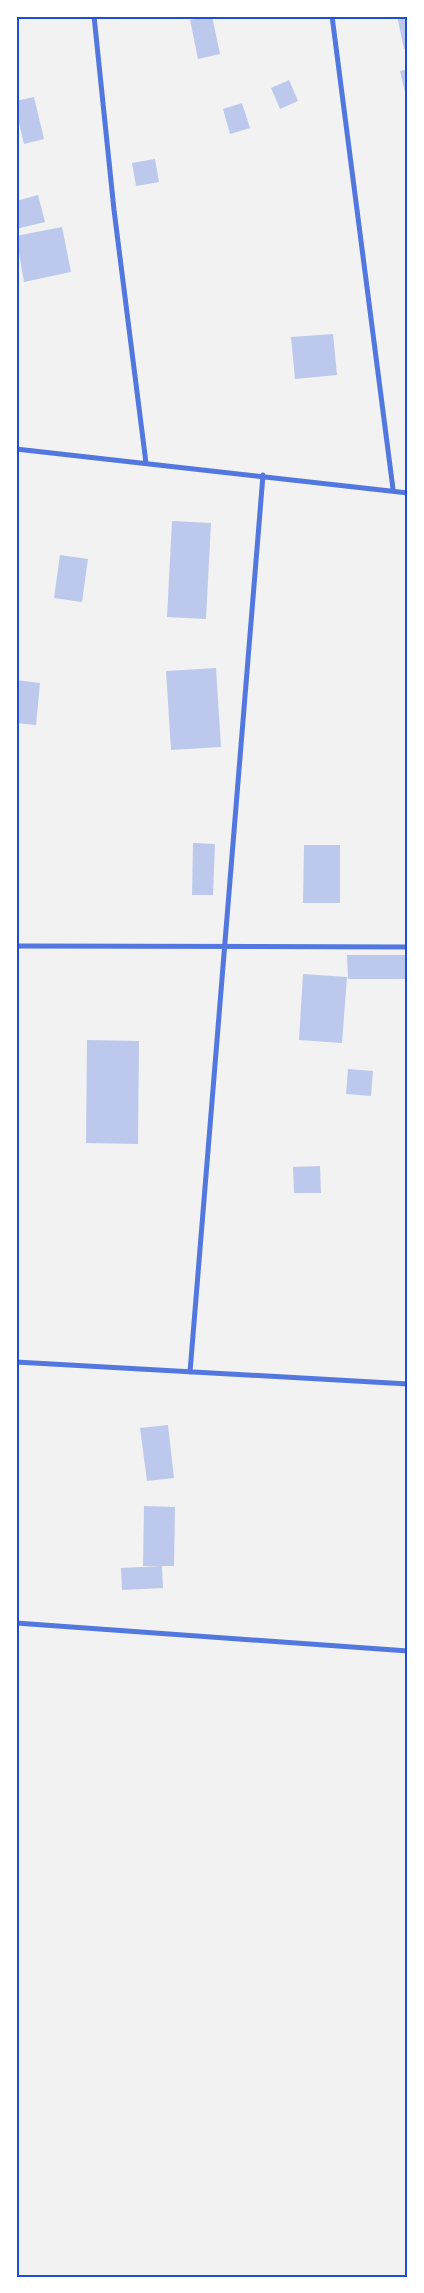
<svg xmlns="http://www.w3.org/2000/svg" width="424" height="2293" font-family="'Open Sans',sans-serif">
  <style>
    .building { fill: #bdc9ec }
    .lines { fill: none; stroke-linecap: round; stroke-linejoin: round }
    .minor { stroke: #5277de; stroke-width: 5 }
    .neatline { fill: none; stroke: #1d4ed8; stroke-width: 2 }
  </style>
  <rect width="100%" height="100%" fill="#f2f2f2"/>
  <path class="building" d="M206 16H212L220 54 198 59 190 20Z
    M397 16H408V48L404 49Z
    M408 69V101H407L400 71Z
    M289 80 298 101 280 109 271 88Z
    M34 97 44 139 24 144 16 109V101Z
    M242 103 250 128 230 134 223 109Z
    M155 159 159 182 136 186 132 163Z
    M38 195 45 222 16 229V201Z
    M62 227 71 272 24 282 16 236Z
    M333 334 337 375 295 379 291 337Z
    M172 521 211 523 206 619 167 617Z
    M60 555 88 559 82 602 54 598Z
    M216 668 221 747 171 750 166 671Z
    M16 680 40 683 36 725 16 723Z
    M193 843 215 844 213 895H192Z
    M304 845H340V903H303Z
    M347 955H408V979H348Z
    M303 974 347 977 342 1043 299 1040Z
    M87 1040 139 1041 138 1144 86 1143Z
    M348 1069 373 1071 371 1096 346 1094Z
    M320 1166 321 1193H294L293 1167Z
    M168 1425 174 1478 147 1481 140 1428Z
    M144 1506 175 1507 174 1566H143Z
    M162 1566 163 1588 122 1590 121 1568Z"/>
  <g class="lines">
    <path class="minor" d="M94 16 114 210 146 463
      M332 16 393 489
      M16 449 408 493
      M16 946 408 947
      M16 1362 408 1384
      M190 1372 263 475
      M16 1623 408 1651"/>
  </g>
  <rect width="424" height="2293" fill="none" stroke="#ffffff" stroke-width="35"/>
  <rect x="18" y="18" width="388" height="2258" class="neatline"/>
</svg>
